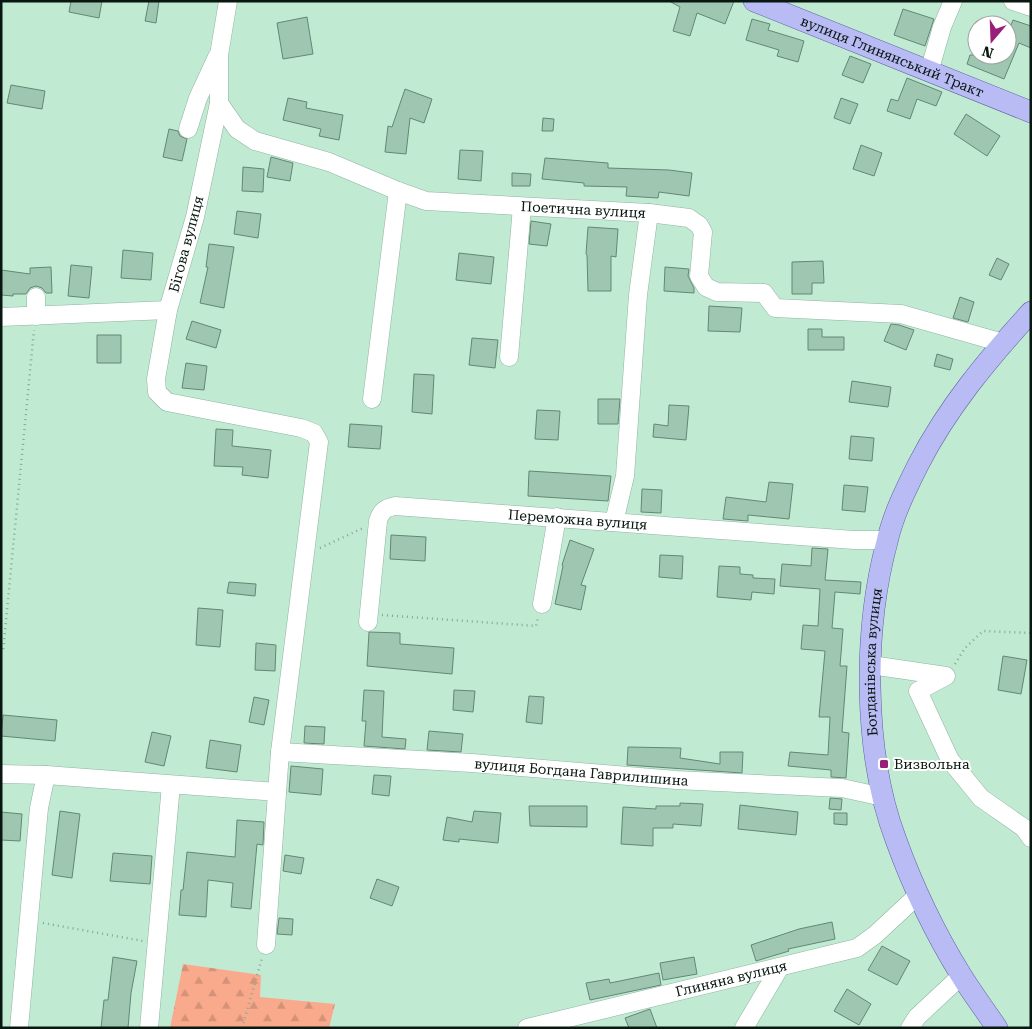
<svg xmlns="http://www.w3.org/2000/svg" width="1032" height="1029" font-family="'Roboto Serif',serif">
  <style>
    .forest { fill: url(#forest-firs) }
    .building { fill: #9ec6b0; stroke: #628873 }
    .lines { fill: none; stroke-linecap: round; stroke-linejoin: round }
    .minor-casing { stroke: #8db59f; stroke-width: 19 }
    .major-casing { stroke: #5c64a1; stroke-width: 22 }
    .path { stroke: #86a794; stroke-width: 2.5; stroke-dasharray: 1 4; stroke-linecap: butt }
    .minor { stroke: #fff; stroke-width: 18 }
    .major { stroke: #b9bbf5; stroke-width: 21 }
    .poi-dot { fill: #981f7a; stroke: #fff; stroke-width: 2 }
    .labels { text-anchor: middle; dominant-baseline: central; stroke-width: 4; stroke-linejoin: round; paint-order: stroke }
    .street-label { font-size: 14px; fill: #08170f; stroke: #fff }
    .poi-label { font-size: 14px; fill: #08170f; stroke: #fff; text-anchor: start }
  </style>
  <defs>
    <pattern id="forest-firs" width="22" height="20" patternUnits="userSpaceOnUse" patternTransform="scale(1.25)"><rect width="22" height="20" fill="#f9aa8d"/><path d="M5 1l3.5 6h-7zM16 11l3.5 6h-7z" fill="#d49278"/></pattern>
  </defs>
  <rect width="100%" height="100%" fill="#c1ead3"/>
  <path class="forest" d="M183 964 261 975 260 997 335 1004 329 1028H170Z"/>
  <path class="building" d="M71 1H102L99 18 69 12Z
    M149 1H159L156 23 145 21Z
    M669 1H734L725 24 697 13 690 36 673 31 680 7Z
    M903 9 934 19 925 46 894 35Z
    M307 17 313 54 283 59 277 23Z
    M752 19 770 24 768 30 804 41 798 62 777 56 779 50 746 40Z
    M1013 20 1031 26V48L1019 43 1004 79 967 64 970 55H1007V35Z
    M850 56 871 64 863 83 842 75Z
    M907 78 942 92 936 106 917 99 910 119 887 111 891 99 898 101Z
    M11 85 45 91 42 109 7 103Z
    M405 89 432 99 424 123 410 118 406 154 385 152 388 126 392 127Z
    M288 98 307 102 306 108 343 115 339 140 319 136 321 129 283 120Z
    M841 98 858 104 850 124 834 118Z
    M966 114 1000 136 987 156 954 134Z
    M543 118 554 119 553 131H542Z
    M169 129 178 131 180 136 187 139 182 161 163 157Z
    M861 145 882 153 874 176 853 169Z
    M460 150 483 151 481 181 458 179Z
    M271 157 293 163 290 181 267 177Z
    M545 158 608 163V168L669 170 692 173 689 196 659 192 658 198 626 196 627 187 584 186V183L542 179Z
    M243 167 264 169 263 192 242 191Z
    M512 173 531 174 530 186H512Z
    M237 211 261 214 258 238 234 234Z
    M531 221 551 224 547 246 529 244Z
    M588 227 618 229 616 257 611 256V291H588L587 255 586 254Z
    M209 244 234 247 224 308 200 303 208 267H206Z
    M123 250 153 253 151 280 121 278Z
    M459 253 494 257 491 284 456 280Z
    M997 258 1009 264 1001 280 989 275Z
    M823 261 824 283H812V294H792V262Z
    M71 265 92 267 89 298 68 296Z
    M51 267 52 293H46L42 288 36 286 30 288 26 294H13V296L1 295V270L30 274V268Z
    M665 267 689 269 688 276 694 288V293L664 291Z
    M960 297 974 302 968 322 953 318Z
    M709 306 742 308 740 332 708 331Z
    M192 321 221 330 216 348 186 339Z
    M891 324 899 325 914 330 906 350 884 341Z
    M808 329H822V337H844V350H808Z
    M97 335H121V363H97Z
    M472 338 498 340 495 368 469 365Z
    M937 354 953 359 950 370 934 366Z
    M186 363 207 366 204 390 182 388Z
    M414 374 434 375 432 414 412 412Z
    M852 381 891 387 888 407 849 402Z
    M598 399H620L618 424H598Z
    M669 405 689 406 686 440 653 437 654 424 668 426Z
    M537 410 560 411 558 440 535 439Z
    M350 424 382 426 380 449 348 447Z
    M216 429 233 430 232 446 271 450 268 478 242 475 243 467 214 466Z
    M851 436 874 438 872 461 849 459Z
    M529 471 611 476 608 501 528 496Z
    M769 482 793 484 789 519 748 515V521L723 519 726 497 766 502Z
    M844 485 868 487 865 512 842 510Z
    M642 489 662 490 661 513 641 512Z
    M391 535 426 537 425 561 390 559Z
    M570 540 594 549 581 585 586 586 581 610 555 604 563 566 562 565Z
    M812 548 828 549 825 580 861 582 860 594 835 592 832 628 843 629 840 666H847L842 732 849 733 846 778 831 777V770L788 766 790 752 828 755 830 717H819L825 651 801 649 803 625 818 626 820 589 780 586 782 564 811 566Z
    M660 555 683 556 682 579 659 577Z
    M719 566 740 567V574L753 575V578L775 579 774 594 752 592 751 600 717 597Z
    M229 582 256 584 255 596 227 593Z
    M198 608 223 610 220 647 196 645Z
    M369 632 400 633V644L454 648 452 674 367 666Z
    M256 643 276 645 275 671 255 670Z
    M1003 656 1027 660 1021 694 998 690Z
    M364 690 384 691 382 737 406 739 405 749 364 746 366 721H362Z
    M454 690 475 691 473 712 453 710Z
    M529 696 544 697 542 724 526 722Z
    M254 697 269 700 264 725 249 722Z
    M3 715 57 720 55 741 1 736Z
    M305 726 325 727 324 744 304 743Z
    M429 731 463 734 461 752 427 750Z
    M152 732 171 736 164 766 145 762Z
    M210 740 241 745 237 772 206 768Z
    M628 747 681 748 680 758 720 764V752H743L742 773 627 765Z
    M291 766 323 769 321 795 289 792Z
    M374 775 391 776 389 796 372 794Z
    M830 798 842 799 841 810 829 809Z
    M680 803 703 804 701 826 673 824V828H653V846L621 844 623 807 656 809V806H680Z
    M740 805 798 812 796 835 738 829Z
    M529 806H587V827L530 826Z
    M60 811 80 814 72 878 52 875Z
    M474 811 501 813 498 843 459 839V842L443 840 447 817 472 822Z
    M1 812 22 814 20 841 1 840Z
    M834 813H847V825L834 824Z
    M237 820 264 822 263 845 257 844 251 909 231 907 233 883 208 880 206 917 179 915 181 890H183L187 852 235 857Z
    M113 853 152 856 150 884 110 881Z
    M285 855 304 858 301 874 283 871Z
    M377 879 399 887 392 906 370 898Z
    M279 918 293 919 292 935 277 934Z
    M832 922 835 939 788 949 789 951 756 961 751 945 799 929Z
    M882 946 910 961 897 985 868 970Z
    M113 957 137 961 131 993 128 1028H101L104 1000H108Z
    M694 957 697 974 663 980 660 963Z
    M659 973 661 985 590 1000 586 983 609 979 610 983Z
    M847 989 871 1004 859 1025 834 1011Z
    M650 1009 657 1028H629L625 1018Z"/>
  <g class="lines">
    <g class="minor-casing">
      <g id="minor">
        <path id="s1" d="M228 1 219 55V103L237 129 255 141 329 162 398 191 426 201 649 213 689 218 699 225 703 232 699 276 706 287 717 292 764 293 775 308 901 314 1003 343"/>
        <path d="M1013 1 1031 7"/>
        <path d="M929 72 942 27 953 1"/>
        <path d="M219 103 195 217 168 310 156 379 157 392 167 402 301 428 314 433 319 442 280 752 266 945"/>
        <path d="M188 129 198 98 217 57"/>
        <path d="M36 316V297"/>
        <path d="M1 317 168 310"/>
        <path d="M509 357 522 207"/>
        <path d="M372 399 398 191"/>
        <path d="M614 522 625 476 638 295 649 213"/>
        <path d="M542 604 557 517"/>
        <path id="s2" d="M368 622 378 521C381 511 385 508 395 506L854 540H887"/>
        <path d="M871 665 946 676 918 691 950 760 981 798 1024 828 1031 838"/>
        <path id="s3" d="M280 752 472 763 676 780 842 788 883 797"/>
        <path d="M1 774 46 775 277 792"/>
        <path d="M19 1028 39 808 46 775"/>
        <path d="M149 1028 171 785"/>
        <path id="s4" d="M527 1028 857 948 875 935 918 895"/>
        <path d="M744 1028 780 967"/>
        <path d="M910 1028 917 1017 961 976"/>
      </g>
    </g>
    <g class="major-casing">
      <g id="major">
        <path id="s5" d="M754 1 1031 112"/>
        <path id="s6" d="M997 1028C985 1010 972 993 961 975 935 933 913 887 896 840 863 753 863 631 887 542 893 515 906 489 918 465 947 408 988 359 1031 312"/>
      </g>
    </g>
    <path class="path" d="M320 548 363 528
      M382 615 536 626 538 618
      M1 652H3L34 330
      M955 664 965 648 983 631 1031 633
      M43 923 143 941
      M242 1028 262 958"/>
    <use href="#minor" class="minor"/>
    <use href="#major" class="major"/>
  </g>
  <rect class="poi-dot" x="879" y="759" width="10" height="10" rx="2.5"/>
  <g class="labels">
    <g class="street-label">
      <text stroke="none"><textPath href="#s5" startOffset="149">вулиця Глинянський Тракт</textPath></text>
      <text stroke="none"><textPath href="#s1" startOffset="495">Поетична вулиця</textPath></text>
      <text transform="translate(186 244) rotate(-75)">Бігова вулиця</text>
      <text stroke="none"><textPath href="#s2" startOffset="309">Переможна вулиця</textPath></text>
      <text stroke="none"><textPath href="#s6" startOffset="395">Богданівська вулиця</textPath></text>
      <text stroke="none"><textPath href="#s3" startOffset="302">вулиця Богдана Гаврилишина</textPath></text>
      <text stroke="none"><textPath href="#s4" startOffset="210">Глиняна вулиця</textPath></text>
    </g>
    <g class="poi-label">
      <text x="894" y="764">Визвольна</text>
    </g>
  </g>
  <rect width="1032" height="1029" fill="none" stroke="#08170f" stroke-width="5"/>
  <g transform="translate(992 40) rotate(199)"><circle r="24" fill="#ffffff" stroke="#9ca29f"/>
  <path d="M0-4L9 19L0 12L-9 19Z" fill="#981f7a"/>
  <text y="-8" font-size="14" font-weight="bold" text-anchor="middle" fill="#08170f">N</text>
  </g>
</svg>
